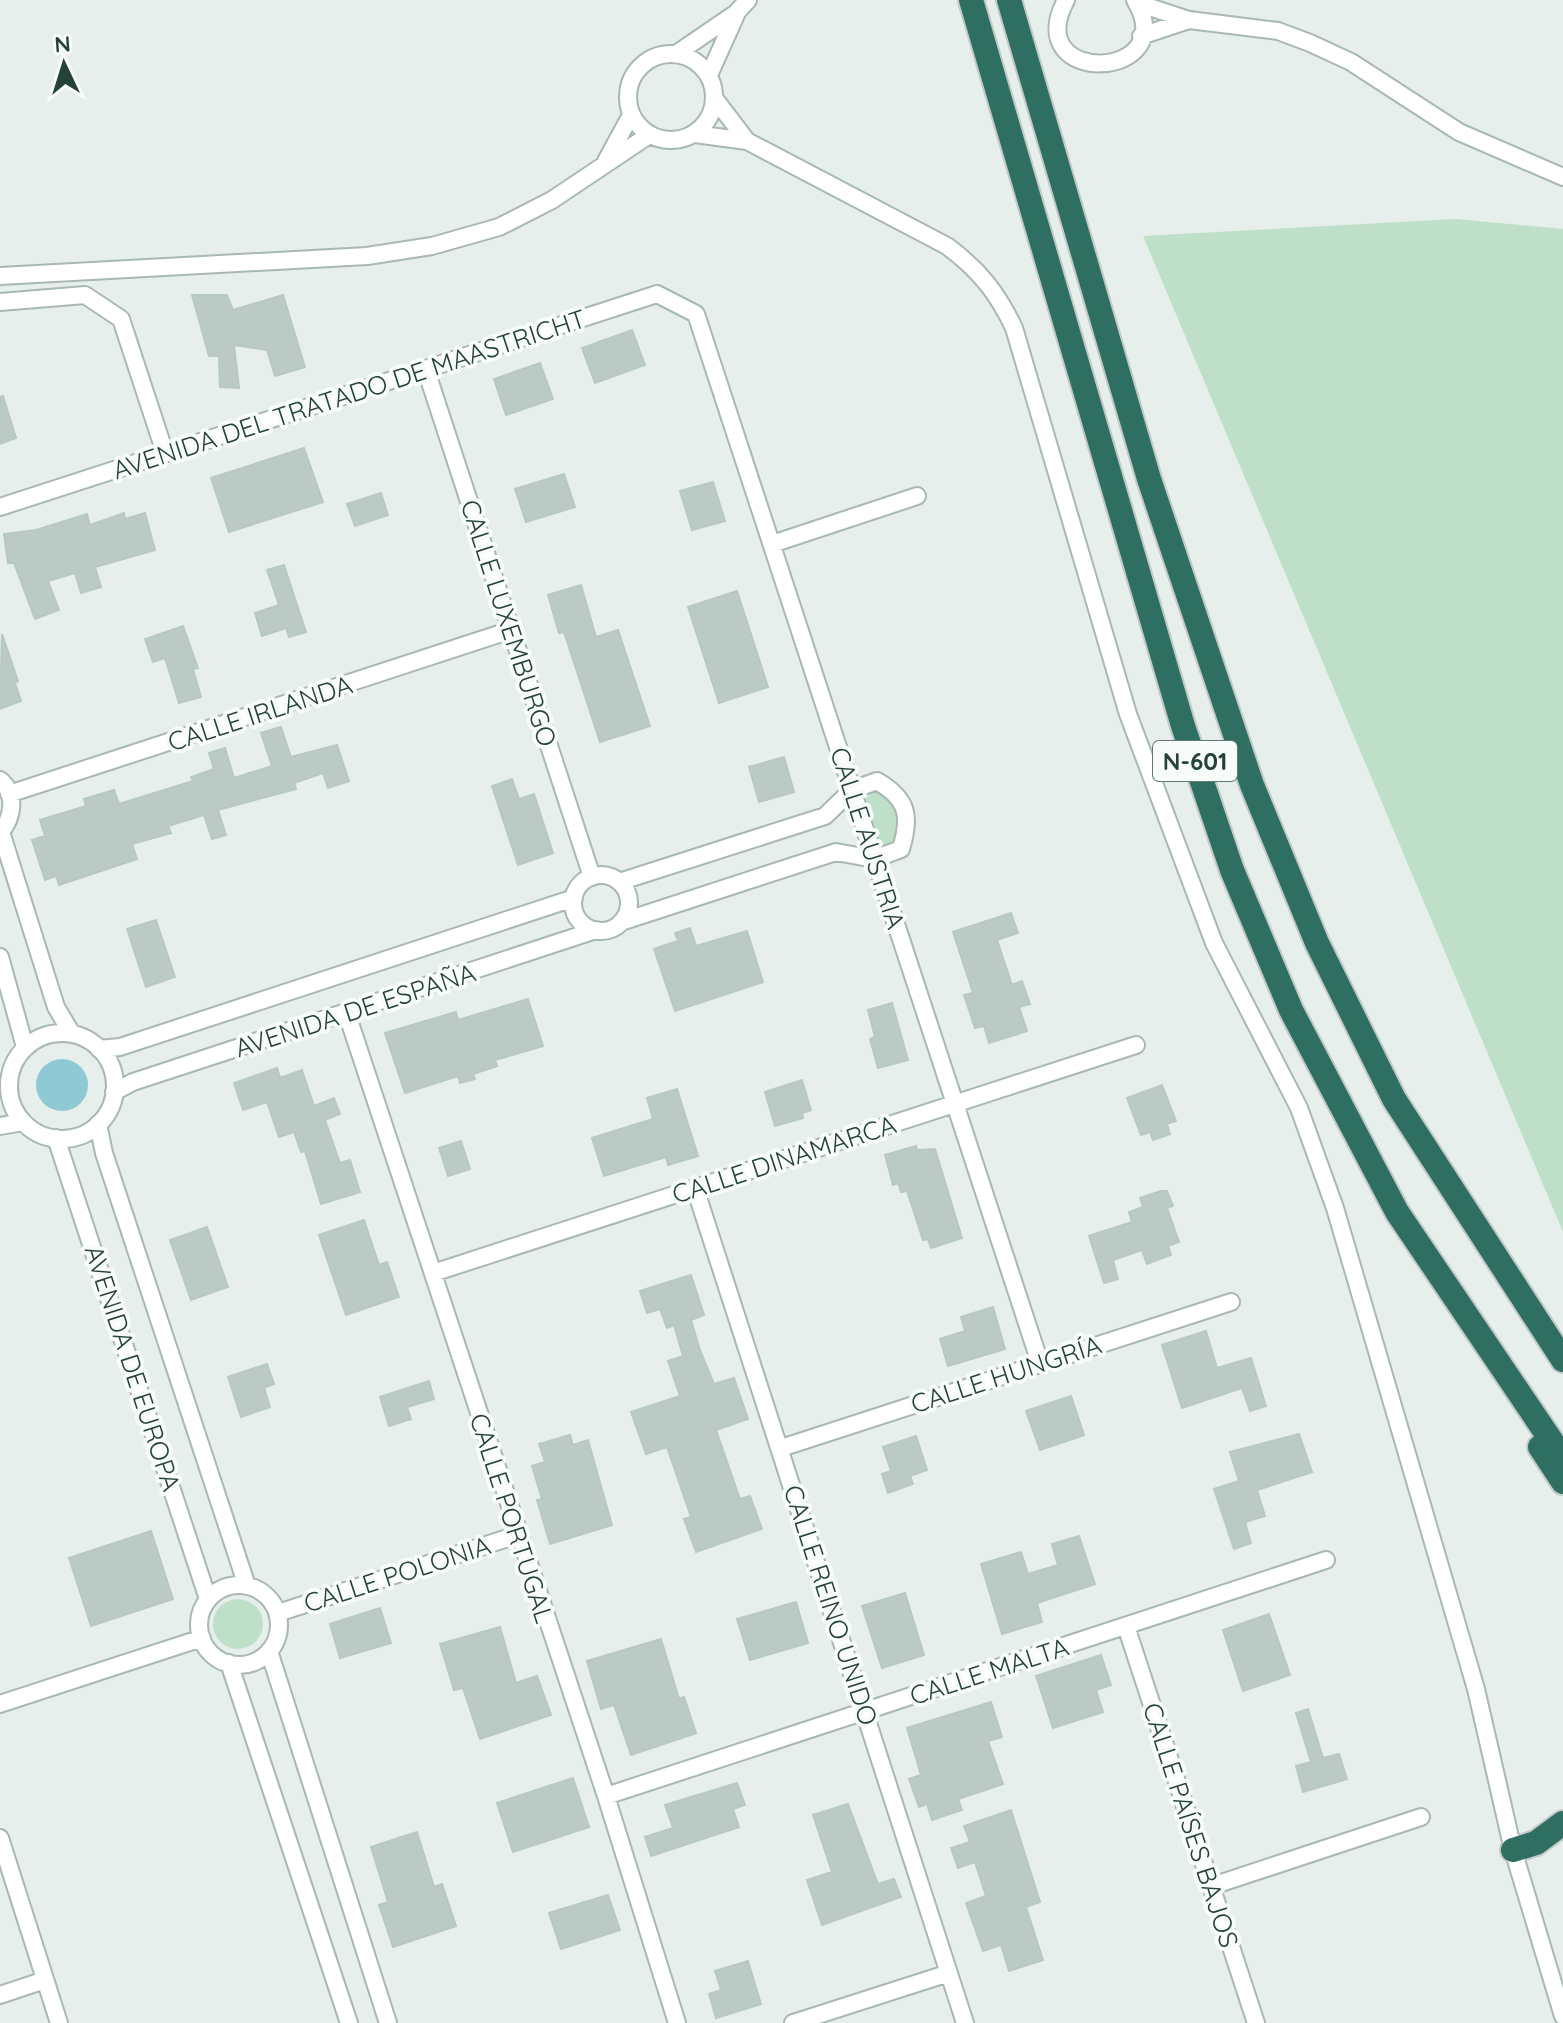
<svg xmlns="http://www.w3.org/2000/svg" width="1563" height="2023" font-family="Quicksand,sans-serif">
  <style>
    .green { fill: #bfe0c8 }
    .water { fill: #8ec9d4 }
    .building { fill: #bbcac4; stroke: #b8c9c2; stroke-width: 2 }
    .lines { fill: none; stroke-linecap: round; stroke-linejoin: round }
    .minor-casing { stroke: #a8b8b2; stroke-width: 20 }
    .motorway-casing { stroke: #c2cac8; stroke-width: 28 }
    .minor { stroke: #fff; stroke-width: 16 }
    .motorway { stroke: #2f6f62; stroke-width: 24 }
    .labels { text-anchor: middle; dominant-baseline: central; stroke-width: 8; stroke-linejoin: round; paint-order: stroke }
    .shield { fill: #f7fbf9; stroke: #637a73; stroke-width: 2 }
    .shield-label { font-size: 24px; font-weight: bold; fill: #24423a }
    .street-label { font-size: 26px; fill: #24423a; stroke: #f7fbf9 }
  </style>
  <rect width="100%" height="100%" fill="#e6efeb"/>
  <path class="green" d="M1456 219 1563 229V1232L1143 236Z
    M874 790C902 797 907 827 890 847L878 841 865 800Z
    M213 1624a25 25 0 1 1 50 0a25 25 0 1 1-50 0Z"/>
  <path class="water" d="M36 1085a26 26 0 1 1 52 0a26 26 0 1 1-52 0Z"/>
  <path class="building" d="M192 295H227L233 310 283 295 305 367 275 376 267 350 234 345 239 388 220 387 219 356H209Z
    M632 330 645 365 595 383 582 348Z
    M540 363 553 399 506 415 494 379Z
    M3 396 16 438 0 444V397Z
    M304 448 323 502 229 532 211 478Z
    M564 474 575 507 526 522 515 489Z
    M713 482 725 521 692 530 680 491Z
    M381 493 388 515 355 526 347 504Z
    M124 513 125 519 145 513 155 550 95 567 101 587 81 593 75 573 48 581 59 610 35 619 14 563H8L4 534 36 530 87 514 90 525Z
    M284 565 306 632 289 637 286 628 262 636 255 613 279 605 267 570Z
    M581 585 596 637 618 630 650 726 600 742 564 632 559 633 548 595Z
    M737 591 768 687 719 703 688 607Z
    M183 626 198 668 193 669 201 697 179 703 165 658 153 662 145 639Z
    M2 634 18 681 15 683 21 701 0 709Z
    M281 727 291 757 337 745 349 781 328 788 323 773 294 783 296 789 218 810 226 835 212 839 204 815 168 826 171 833 132 844 137 859 59 885 56 876 45 880 32 840 45 836 40 820 86 806 84 799 114 790 119 804 193 781 191 777 214 769 209 753 225 748 234 778 272 766 261 733Z
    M784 757 794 792 759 802 749 767Z
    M512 779 519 799 534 794 553 853 518 865 492 786Z
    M1011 913 1018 933 997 940 1012 985 1022 981 1030 1004 1019 1007 1027 1031 989 1043 984 1026 975 1028 964 995 973 993 953 932Z
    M156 920 175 977 146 987 127 929Z
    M690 928 696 946 747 931 763 982 675 1011 654 949 678 941 675 933Z
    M528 999 543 1046 495 1060 497 1066 473 1074 475 1079 460 1083 458 1076 405 1093 385 1033 456 1012 458 1020Z
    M892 1003 908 1060 878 1068 870 1039 875 1037 868 1010Z
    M277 1068 280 1078 302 1070 314 1106 334 1098 340 1114 325 1120 340 1163 350 1160 360 1192 321 1204 305 1151 301 1152 294 1132 279 1137 267 1102 243 1110 234 1083Z
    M802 1080 811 1110 802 1113 803 1118 775 1126 765 1092Z
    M1162 1085 1176 1121 1167 1124 1170 1134 1153 1140 1150 1132 1141 1135 1127 1098Z
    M677 1089 698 1156 668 1165 666 1157 604 1176 592 1138 653 1119 647 1098Z
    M461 1141 470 1169 448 1176 439 1148Z
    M916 1146 917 1150 935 1149 962 1238 931 1248 928 1239 923 1240 907 1191 901 1192 898 1183 893 1185 885 1155Z
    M1161 1191H1167L1173 1206 1167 1208 1179 1242 1168 1246 1171 1255 1147 1264 1142 1250 1113 1260 1118 1279 1104 1283 1089 1236 1132 1222 1129 1212 1143 1207 1140 1198Z
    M364 1220 379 1265 387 1262 399 1297 346 1315 319 1235Z
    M207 1227 228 1287 191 1300 170 1240Z
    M691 1275 704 1315 691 1320 700 1350 714 1384 734 1378 748 1419 716 1430 740 1499 750 1496 762 1529 696 1552 684 1519 691 1517 667 1447 646 1454 631 1412 680 1396 668 1361 683 1356 674 1325 667 1328 660 1309 647 1313 640 1291Z
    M993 1307 1005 1349 948 1366 940 1339 965 1331 961 1317Z
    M1206 1331 1217 1368 1251 1358 1266 1406 1250 1411 1242 1388 1182 1408 1162 1345Z
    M267 1364 274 1384 264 1388 270 1407 241 1417 228 1377Z
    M429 1381 434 1399 407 1407 411 1419 389 1426 380 1397Z
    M1071 1396 1084 1435 1040 1450 1026 1411Z
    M1299 1434 1312 1472 1257 1490 1265 1516 1245 1522 1251 1543 1234 1549 1214 1489 1239 1481 1230 1452Z
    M570 1435 573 1445 588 1440 612 1525 550 1544 537 1500 542 1499 532 1466 545 1462 539 1444Z
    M916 1436 927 1470 910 1476 913 1484 888 1493 882 1474 891 1471 883 1447Z
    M151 1531 173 1599 91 1626 69 1558Z
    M1079 1536 1095 1584 1037 1603 1042 1622 1002 1634 981 1564 1021 1552 1028 1574 1058 1565 1052 1544Z
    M905 1593 924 1655 882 1668 862 1606Z
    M796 1602 808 1643 750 1660 737 1619Z
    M380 1608 391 1643 340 1658 330 1624Z
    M1269 1614 1290 1675 1243 1691 1223 1630Z
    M500 1627 516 1683 537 1676 551 1715 480 1739 463 1688 454 1690 440 1644Z
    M661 1639 679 1699 684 1697 696 1733 631 1755 614 1705 601 1709 587 1661Z
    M1101 1655 1111 1685 1096 1690 1103 1712 1053 1728 1036 1676Z
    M991 1702 1002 1737 988 1741 1003 1784 958 1799 962 1810 932 1820 927 1804 919 1807 909 1779 921 1775 907 1728Z
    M1308 1709 1323 1758 1339 1754 1347 1779 1303 1792 1296 1766 1311 1762 1296 1713Z
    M573 1778 589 1827 513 1852 497 1803Z
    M737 1783 745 1805 733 1809 739 1827 651 1856 645 1837 673 1828 665 1805Z
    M848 1804 878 1884 894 1879 901 1897 822 1925 807 1880 832 1872 813 1815Z
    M1011 1810 1040 1902 1026 1907 1043 1960 1009 1971 1001 1945 983 1951 966 1903 986 1896 975 1862 958 1868 951 1848 970 1842 964 1826Z
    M417 1832 434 1887 442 1884 456 1926 393 1947 379 1905 388 1902 371 1847Z
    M608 1895 620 1930 561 1949 549 1913Z
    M748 1961 761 2004 716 2018 709 1994 721 1990 715 1971Z"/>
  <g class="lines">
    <g class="minor-casing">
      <path id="minor" d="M1066 0C1019 88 1184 81 1135 0
        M1137 3 1189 20 1278 31 1310 43 1351 62 1459 132 1563 177
        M1141 36 1189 20
        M628 97a43 43 0 1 1 86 0a43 43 0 1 1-86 0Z
        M676 54 736 13 748 0
        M709 75 736 15
        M715 99 747 141
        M695 134 747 141 947 246C979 270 997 292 1014 328L1128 714 1214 943 1299 1108 1335 1208 1476 1689 1513 1850 1563 2016
        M606 161 631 115
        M0 276 367 256 432 246 499 227 552 200 649 135
        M0 302 85 295 121 319 165 453
        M426 370 592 877
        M0 507 657 294 696 314 1040 1363
        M772 544 917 496
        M0 780C17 794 13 818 0 833
        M9 794 511 630
        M1 832 56 1007 72 1034
        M573 903a28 28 0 1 1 56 0a28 28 0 1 1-56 0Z
        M619 882 825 816 852 790 877 781C908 799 911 816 901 849L874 859 836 852 621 922
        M0 957 25 1047
        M347 1014 606 1796 677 2023
        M9 1086a53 53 0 1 1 106 0a53 53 0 1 1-106 0Z
        M99 1049 120 1047 574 898
        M114 1092 133 1082 596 930
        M98 1124 104 1153 247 1586
        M0 1126 23 1122
        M56 1138 208 1599
        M695 1188 965 2023
        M433 1273 1136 1045
        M781 1448 1231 1302
        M199 1625a40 40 0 1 1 80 0a40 40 0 1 1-80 0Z
        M278 1613 517 1535
        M1126 1626 1256 2023
        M269 1651 388 2023
        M229 1663 349 2023
        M0 1704 202 1638
        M606 1796 1326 1560
        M0 1838 59 2023
        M1212 1886 1421 1817
        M0 1995 45 1980
        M793 2023 949 1973"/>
    </g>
    <g class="motorway-casing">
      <path id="motorway" d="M971 0 1183 726 1232 870 1291 1010 1397 1212 1563 1458
        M1009 0 1149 479 1252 785 1317 943 1394 1099 1563 1360
        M1540 1447 1563 1482
        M1513 1850 1536 1843 1563 1823"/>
    </g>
    <use href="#minor" class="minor"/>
    <use href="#motorway" class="motorway"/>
  </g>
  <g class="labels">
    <rect class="shield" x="1153" y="741" width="84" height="40" rx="6"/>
    <g class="shield-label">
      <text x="1195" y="761">N-601</text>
    </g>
    <g class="street-label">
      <text transform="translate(349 394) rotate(-18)">AVENIDA DEL TRATADO DE MAASTRICHT</text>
      <text transform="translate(509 623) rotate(72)">CALLE LUXEMBURGO</text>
      <text transform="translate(260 713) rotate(-18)">CALLE IRLANDA</text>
      <text transform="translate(868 838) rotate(72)">CALLE AUSTRIA</text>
      <text transform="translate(355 1010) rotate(-18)">AVENIDA DE ESPAÑA</text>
      <text transform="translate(784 1159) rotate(-18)">CALLE DINAMARCA</text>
      <text transform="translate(133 1368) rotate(72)">AVENIDA DE EUROPA</text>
      <text transform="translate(1006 1374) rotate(-18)">CALLE HUNGRÍA</text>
      <text transform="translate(512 1518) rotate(72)">CALLE PORTUGAL</text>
      <text transform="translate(397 1574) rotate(-18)">CALLE POLONIA</text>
      <text transform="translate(831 1605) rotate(72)">CALLE REINO UNIDO</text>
      <text transform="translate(989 1671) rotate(-18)">CALLE MALTA</text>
      <text transform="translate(1191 1825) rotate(72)">CALLE PAÍSES BAJOS</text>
    </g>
  </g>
  <g transform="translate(64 64) rotate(356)" stroke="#f7fbf9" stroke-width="6" paint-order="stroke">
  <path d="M0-6L14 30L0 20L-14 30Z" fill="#24423a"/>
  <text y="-12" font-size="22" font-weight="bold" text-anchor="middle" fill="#24423a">N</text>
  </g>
</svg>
